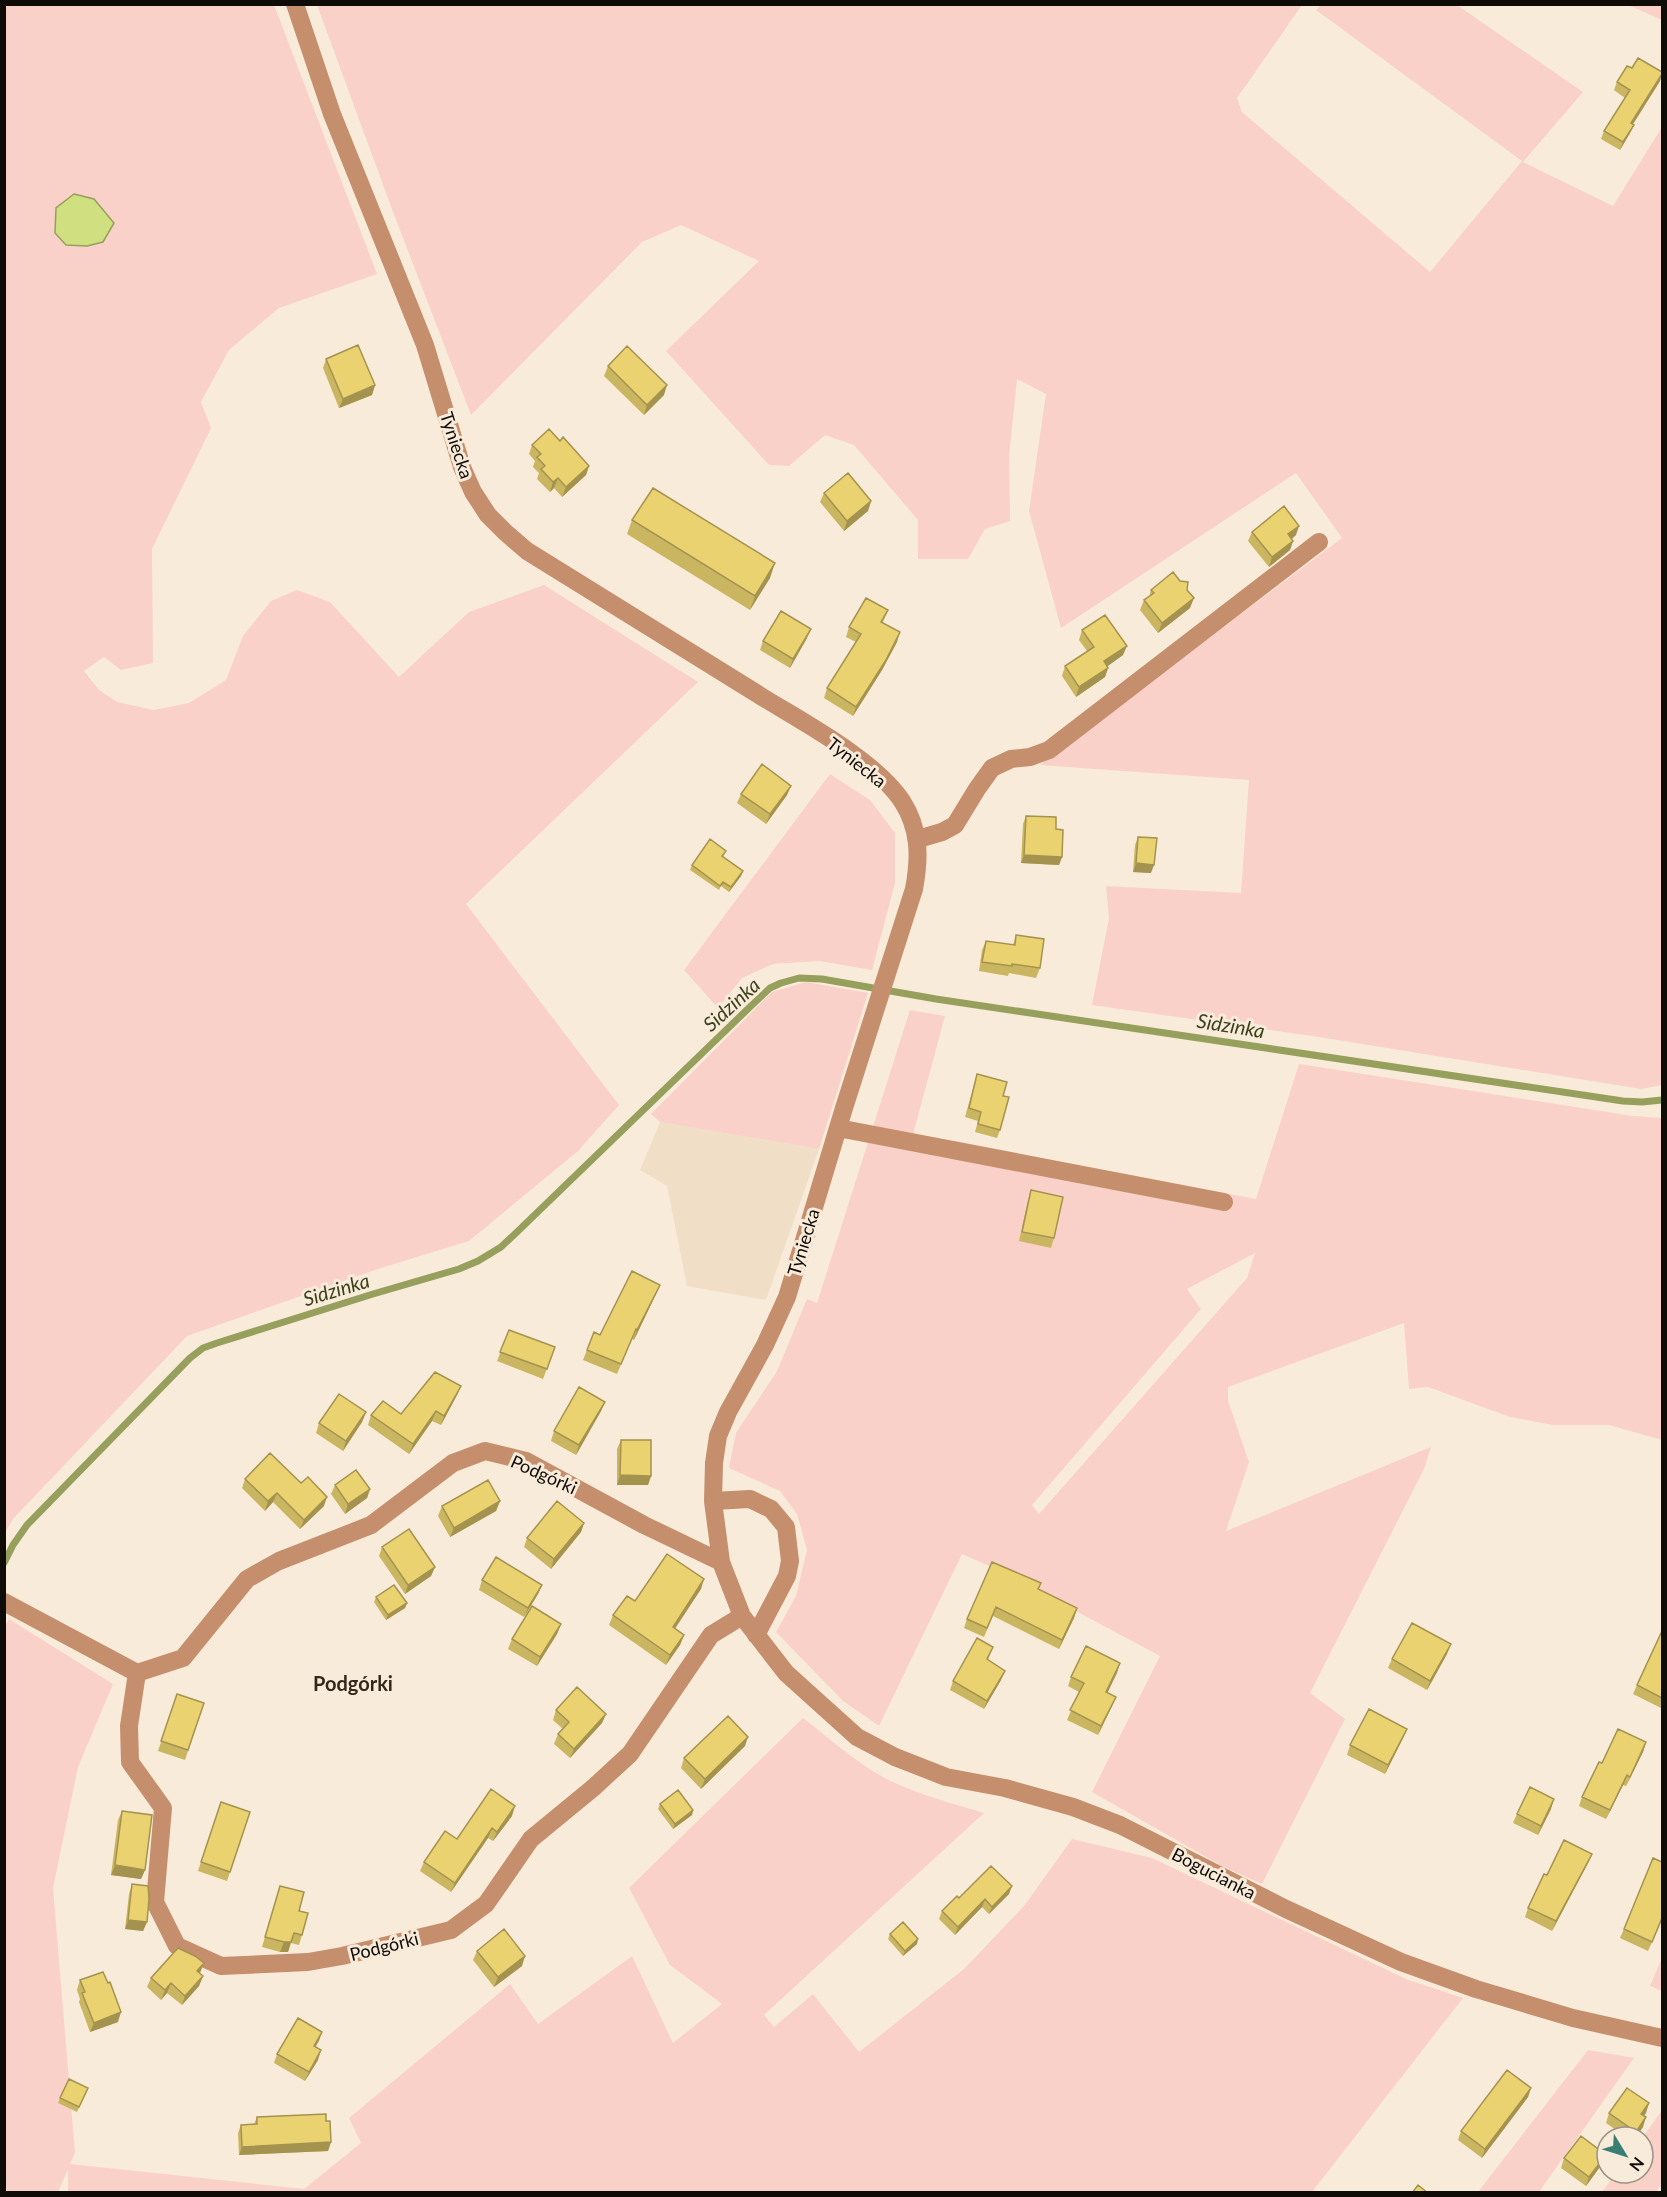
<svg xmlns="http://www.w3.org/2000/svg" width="1667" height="2197" font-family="Lato,sans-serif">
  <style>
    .built { fill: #f0dec7 }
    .green { fill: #fad1c9; fill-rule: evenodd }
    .water { fill: #d0e081; stroke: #96a05c; stroke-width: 1.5 }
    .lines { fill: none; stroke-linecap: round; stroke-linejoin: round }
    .stream { stroke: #96a05c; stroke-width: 7 }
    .minor { stroke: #c58e6d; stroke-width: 18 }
    .wall { fill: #cab561 }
    .shaded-wall { fill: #a4934f }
    .building { fill: #ebd271; stroke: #a4934f; stroke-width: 1.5 }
    .labels { text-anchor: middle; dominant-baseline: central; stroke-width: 6; stroke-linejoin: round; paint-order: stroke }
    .street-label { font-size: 18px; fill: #0f0b06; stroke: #f9ebda }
    .water-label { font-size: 20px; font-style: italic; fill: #3b411a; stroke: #f9ebda }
    .neighbourhood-label { font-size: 20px; font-weight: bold; fill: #32281b; stroke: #f9ebda }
  </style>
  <rect width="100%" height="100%" fill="#f9ebda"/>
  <path class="built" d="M660 1122 819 1149 766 1300 687 1286 667 1186 640 1170Z"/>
  <path class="green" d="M5 5H274L377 274 279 308 229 350 201 402 211 428 152 549 153 663 121 670 104 657 84 671 99 690 117 702 154 710 189 703 226 680 243 636 271 601 297 590 330 602 399 677 469 612 544 585 698 682 466 904 619 1105 578 1151 469 1241 381 1268 187 1336 13 1519 5 1533Z
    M317 5H1302L1237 98 1242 112 1430 272 1522 161 1316 10 1321 5H1457L1583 92 1523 162 1613 206 1662 127V1085L1641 1089 1319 1037 1092 1005 1109 918 1106 886 1241 893 1249 780 1040 765 1342 538 1296 473 1061 628 1029 511 1046 394 1017 379 1009 457 1010 521 985 529 968 559H918V520L854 445 825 435 789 466 769 465 666 351 759 261 681 225 642 242 471 415 393 212Z
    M1628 5H1662V20Z
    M830 774 870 800 895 833V883L872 970 819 961 773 964 742 978 718 1008 684 970Z
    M806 982 868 993 819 1149 660 1122 651 1114 772 992Z
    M910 1010 945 1016 913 1134 1256 1199 1299 1064 1633 1116 1662 1118V1440L1609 1425H1553L1510 1417 1428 1387 1409 1389 1404 1323 1228 1387V1401L1249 1462 1226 1531 1431 1447 1424 1469 1310 1693 1345 1719 1262 1884 1222 1866 1092 1792 1160 1656 1005 1573 962 1554 879 1726 843 1701 776 1632 796 1596 807 1550 797 1514 780 1491 729 1468 736 1433 777 1371 807 1299 817 1303ZM1255 1253 1247 1278 1039 1514 1032 1505 1201 1309 1187 1289Z
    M9 1619 113 1684 78 1767 53 1888 75 2153 70 2164 304 2189 361 2143 349 2118 510 1984 538 2024 632 1956 673 2043 722 2004 670 1965 629 1888 803 1718C829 1738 854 1761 883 1777 910 1792 954 1804 984 1813L764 2015 774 2027 813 1994 859 2052 964 1969 1024 1906 1072 1839 1152 1858 1406 1979 1463 1998 1312 2192H68V2169L58 2192H5L4 1628Z
    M1662 1958V1991L1650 1986Z
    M1588 2050 1634 2058 1539 2192H1478Z
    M1662 2110V2184L1656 2192H1602L1616 2173H1643V2137Z"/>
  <path class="water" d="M74 194 94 199 114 223 103 242 87 246 66 245 55 233 56 208Z"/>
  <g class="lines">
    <path class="stream" d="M4 1563 13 1545 27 1525 190 1358 203 1348 217 1343 373 1294 459 1269 478 1261 501 1247 517 1232 753 1004 770 988 781 983 799 978 822 979 936 999 1623 1101 1642 1102 1662 1100"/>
    <path class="minor" d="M295 4 332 114 425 345 462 467 473 492 488 515 505 532 527 551C604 598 680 646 756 693 800 721 873 758 902 801 920 829 920 857 914 889L844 1108 787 1297 765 1345 728 1412 718 1436 714 1463 713 1501 721 1562 742 1616 786 1673 857 1737 895 1757 946 1777 1005 1788 1073 1807 1120 1825 1286 1909 1401 1962 1476 1989 1573 2018 1662 2038
      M918 839 942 832 955 825 977 789 992 768 1011 759 1030 757 1049 750 1319 542
      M838 1128 1224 1202
      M713 1501 750 1499 771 1509 786 1527 790 1561 787 1576 756 1635
      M721 1562 644 1525 526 1461 485 1451 453 1463 371 1525 279 1561 247 1579 183 1658 137 1673 129 1726 130 1762 163 1808 155 1902 177 1946 221 1966 308 1962 342 1956 451 1930 486 1904 531 1839 593 1788 630 1754 711 1635 742 1616
      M4 1602 137 1673"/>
  </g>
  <path class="wall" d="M1632 68 1660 81 1633 124 1630 133 1620 150 1601 139 1604 131 1625 98 1614 90 1617 82Z
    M326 359 375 385 372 395 339 408 323 368Z
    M608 366 664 395 644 415 604 376Z
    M560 441 589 466 586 475 562 497 554 488 550 492 537 479 539 473 533 467 535 461 529 454 532 445Z
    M824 493 871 501 868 511 844 531 820 502Z
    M632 520 770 578 750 610 627 534Z
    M1252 532 1296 535 1292 539 1293 541 1290 550 1269 567 1248 541Z
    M1180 581 1187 590 1190 608 1158 633 1140 610 1144 600 1149 597 1151 590Z
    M888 610 883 622 897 642 882 670 853 716 824 698 827 688 856 642 846 637 849 627Z
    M1082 630 1123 655 1107 666 1108 668 1105 677 1076 697 1062 676 1065 666 1087 651 1079 640Z
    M807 638 790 668 760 650 763 641Z
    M741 794 787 795 766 824 737 803Z
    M1026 816 1056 829 1062 857 1059 865 1021 863 1023 824Z
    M1138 837 1151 873 1133 872 1135 845Z
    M726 851 723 857 743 871 741 876 729 892 721 886 719 890 690 870 692 865Z
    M1016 935 1040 968 1036 978 1009 973 1008 976 979 971 982 950 986 941 1013 945Z
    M977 1074 1003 1096 1000 1130 997 1138 975 1132 978 1121 965 1117Z
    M1031 1190 1054 1238 1051 1248 1019 1241 1028 1200Z
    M660 1285 656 1294 634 1340 632 1339 617 1374 583 1360 587 1350 600 1335Z
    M509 1330 555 1347 543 1379 497 1361Z
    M461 1386 457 1395 441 1425 432 1421 409 1454 368 1425 371 1415 401 1414Z
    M605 1402 601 1411 576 1455 551 1441 554 1431Z
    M366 1412 362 1422 343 1451 316 1433 319 1423Z
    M621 1440 651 1476 648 1485H617V1449Z
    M245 1479 324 1506 300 1529 273 1502 265 1511 242 1488Z
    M335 1485 370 1489 367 1498 345 1514 331 1494Z
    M500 1501 496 1511 450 1537 438 1516 442 1506Z
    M584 1523 581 1532 551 1569 524 1547 527 1538Z
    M382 1547 435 1567 431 1576 405 1594 379 1556Z
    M482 1580 542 1585 538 1594 524 1617 479 1590Z
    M1041 1583 1038 1589 1077 1608 1074 1618 1059 1649 993 1616 984 1637 964 1628 967 1619Z
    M701 1589 675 1629 684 1635 680 1645 666 1665 609 1625 613 1615 635 1601Z
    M376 1597 407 1603 405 1608 386 1620 374 1602Z
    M561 1624 557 1634 537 1666 508 1649 512 1639Z
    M1662 1631V1704L1661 1708 1633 1694 1637 1685Z
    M993 1647 988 1660 1001 1680 984 1709 950 1690 953 1681Z
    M1447 1654 1427 1690 1388 1668 1392 1659Z
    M1120 1663 1107 1693 1116 1697 1112 1706 1098 1735 1067 1720 1079 1692 1068 1686 1071 1677Z
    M177 1694 204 1703 185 1760 158 1751Z
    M556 1710 606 1714 602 1723 570 1758 554 1744 558 1734 563 1729 553 1720Z
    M1407 1729 1403 1738 1385 1774 1347 1755 1350 1745Z
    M1646 1742 1643 1752 1626 1786 1623 1785 1606 1819 1579 1806 1582 1797 1602 1763Z
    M745 1746 701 1789 681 1768 684 1758Z
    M221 1802 250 1812 227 1881 198 1871Z
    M660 1804 693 1810 692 1815 673 1829 658 1809Z
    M1551 1809 1538 1835 1513 1823 1517 1814Z
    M122 1811 145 1870 141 1879 111 1875 118 1820Z
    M512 1816 493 1841 488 1838 451 1892 420 1871 424 1862 457 1839Z
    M1592 1854 1588 1863 1552 1931 1525 1917 1528 1908 1547 1875Z
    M132 1884 147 1922 143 1931 125 1929 129 1894Z
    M280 1886 299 1911 302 1935 299 1945 291 1943 288 1952H280L262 1947Z
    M1009 1894 989 1914 982 1907 955 1935 939 1919 942 1911 959 1898Z
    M1662 1920 1648 1951 1620 1938 1624 1929Z
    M890 1934 917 1944 903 1956 888 1939Z
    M477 1951 522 1966 494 1987 473 1960Z
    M204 1963 199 1973 203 1976 199 1986 182 2005 167 1993 161 2000 147 1987 151 1978Z
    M80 1980 108 1983 118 2022 90 2032 79 2002 80 1999 77 1990Z
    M322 2032 315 2047 318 2060 305 2081 274 2063 277 2054Z
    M1531 2088 1528 2097 1482 2158 1458 2140 1461 2131Z
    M86 2093 77 2112 58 2103 60 2098Z
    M1649 2103 1644 2116 1643 2127 1636 2137H1626L1606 2123 1609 2113Z
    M257 2117 326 2121 331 2142 328 2151 239 2155 238 2133 241 2125 254 2124Z
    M1564 2158 1602 2164 1586 2186 1561 2168Z"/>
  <path class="shaded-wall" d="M1662 74 1660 81 1628 132 1631 123Z
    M1634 125 1630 133 1620 150 1623 142Z
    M375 385 372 395 339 408 343 399Z
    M667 385 664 395 644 415 647 405Z
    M589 466 586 475 562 497 566 487Z
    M558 478 554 488 550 492 553 482Z
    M871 501 868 511 844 531 847 521Z
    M1299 526 1296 535 1285 544 1288 534Z
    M1293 541 1290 550 1269 567 1272 557Z
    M775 563 770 578 750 610 755 596Z
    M1194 598 1190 608 1158 633 1162 623Z
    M811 629 807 638 790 668 793 659Z
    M900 632 897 642 882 670 853 716 856 707Z
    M1127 646 1123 655 1101 671 1104 661Z
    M1108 668 1105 677 1076 697 1079 687Z
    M791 786 787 795 766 824 770 814Z
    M1024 855 1062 857 1059 865 1021 863Z
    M1136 863 1154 865 1151 873 1133 872Z
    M743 871 741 876 729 892 731 887Z
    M660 1285 656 1294 634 1340 637 1330Z
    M461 1386 457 1395 441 1425 444 1416Z
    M605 1402 601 1411 576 1455 579 1445Z
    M436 1411 432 1421 409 1454 413 1444Z
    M366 1412 362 1422 343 1451 346 1441Z
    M620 1475 651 1476 648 1485H617Z
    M370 1489 367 1498 345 1514 348 1504Z
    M277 1493 273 1502 265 1511 268 1501Z
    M327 1497 324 1506 300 1529 304 1520Z
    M500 1501 496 1511 450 1537 454 1528Z
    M584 1523 581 1532 551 1569 554 1559Z
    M435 1567 431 1576 405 1594 408 1585Z
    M704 1579 701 1589 669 1637 673 1627Z
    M542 1585 538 1594 524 1617 528 1608Z
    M407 1603 405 1608 386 1620 388 1615Z
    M1077 1608 1074 1618 1059 1649 1062 1640Z
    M561 1624 557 1634 537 1666 540 1657Z
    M684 1635 680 1645 666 1665 670 1655Z
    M1451 1644 1447 1654 1427 1690 1430 1681Z
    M1120 1663 1117 1673 1103 1702 1106 1692Z
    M1005 1671 1001 1680 984 1709 987 1701Z
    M1116 1697 1112 1706 1098 1735 1101 1726Z
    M606 1714 602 1723 570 1758 574 1749Z
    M1407 1729 1403 1738 1385 1774 1388 1765Z
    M748 1737 745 1746 701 1789 705 1779Z
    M1646 1742 1643 1752 1626 1786 1630 1777Z
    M1627 1775 1623 1785 1606 1819 1610 1810Z
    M1554 1799 1551 1809 1538 1835 1541 1826Z
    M515 1806 512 1816 493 1841 497 1832Z
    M693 1810 692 1815 673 1829 675 1824Z
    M492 1828 488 1838 451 1892 455 1883Z
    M1592 1854 1588 1863 1552 1931 1556 1921Z
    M115 1865 145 1870 141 1879 111 1875Z
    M1012 1886 1009 1894 989 1914 992 1907Z
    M985 1899 982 1907 955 1935 958 1927Z
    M128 1920 147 1922 143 1931 125 1929Z
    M918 1939 917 1944 903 1956 905 1951Z
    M284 1942H291L288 1952H280Z
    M525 1956 522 1966 494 1987 498 1977Z
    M204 1963 200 1973 193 1980 197 1971Z
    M203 1976 199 1986 182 2005 185 1996Z
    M171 1983 167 1993 161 2000 165 1990Z
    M121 2012 118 2022 90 2032 94 2023Z
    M322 2032 319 2041 310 2056 314 2046Z
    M321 2050 318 2060 305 2081 309 2072Z
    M1531 2088 1528 2097 1482 2158 1485 2149Z
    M1649 2103 1646 2113 1638 2124 1641 2114Z
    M1646 2117 1643 2127 1636 2137H1634L1636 2132Z
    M331 2142 328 2151 239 2155 242 2147Z
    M1606 2155 1602 2164 1586 2186 1589 2177Z"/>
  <path class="building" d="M1638 58 1662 72V74L1631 123 1634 125 1623 142 1604 131 1630 90 1617 82 1627 66 1632 68Z
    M358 345 375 385 343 399 326 359Z
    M627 346 667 385 647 405 608 366Z
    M549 429 560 441 563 437 589 466 566 487 558 478 553 482 541 469 545 466 537 457 541 454 532 445Z
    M848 473 871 501 847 521 824 493Z
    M653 488 775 563 755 596 632 520Z
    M1284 506 1299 526 1288 534 1293 541 1272 557 1252 532Z
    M1173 572 1180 581 1188 582 1187 590 1194 598 1162 623 1144 600 1154 593 1151 590Z
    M866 598 888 610 881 622 900 632 886 660 856 707 827 688 861 634 849 627Z
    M781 611 811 629 793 659 763 641Z
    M1105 615 1127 646 1104 661 1108 668 1079 687 1065 666 1094 647 1082 630Z
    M762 764 791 786 770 814 741 794Z
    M1026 816 1056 817V829L1063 830 1062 857 1024 855Z
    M1138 837 1157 838 1154 865 1136 863Z
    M710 839 726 851 722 856 743 871 731 887 723 882 720 886 692 865Z
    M1016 935 1044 939 1040 968 1012 964V966L982 962 986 941 1015 945Z
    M977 1074 1007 1082 1003 1096 1009 1097 1000 1130 978 1124 981 1112 969 1108Z
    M1031 1190 1063 1197 1054 1238 1022 1232Z
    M632 1271 660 1285 637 1330 636 1329 621 1364 587 1350 594 1332 600 1335Z
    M509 1330 555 1347 547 1369 500 1352Z
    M435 1372 461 1386 444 1416 436 1411 413 1444 371 1415 383 1401 401 1414Z
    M579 1387 605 1402 579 1445 554 1431Z
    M339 1394 366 1412 346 1441 319 1423Z
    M621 1440H651V1476L620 1475Z
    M270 1453 301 1483 308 1477 327 1497 304 1520 277 1493 268 1501 245 1479Z
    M356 1470 370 1489 348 1504 335 1485Z
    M488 1480 500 1501 454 1528 442 1506Z
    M557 1501 584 1523 554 1559 527 1538Z
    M409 1529 435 1567 408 1585 382 1547Z
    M667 1554 704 1579 673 1627 684 1635 670 1655 613 1615 627 1596 635 1601Z
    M496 1557 542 1585 528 1608 482 1580Z
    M992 1562 1041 1583 1038 1589 1077 1608 1062 1640 996 1607 987 1628 967 1619Z
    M394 1585 407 1603 388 1615 376 1597Z
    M532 1606 561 1624 540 1657 512 1639Z
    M1412 1623 1451 1644 1430 1681 1392 1659Z
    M1662 1631V1698L1637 1685Z
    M977 1638 993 1647 987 1659 1005 1671 987 1701 953 1681Z
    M1086 1646 1120 1663 1106 1692 1116 1697 1101 1726 1070 1710 1084 1683 1071 1677Z
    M577 1687 606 1714 574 1749 558 1734 569 1722 556 1710Z
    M177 1694 204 1703 188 1750 161 1741Z
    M1369 1709 1407 1729 1388 1765 1350 1745Z
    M728 1716 748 1737 705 1779 684 1758Z
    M1618 1729 1646 1742 1630 1777 1627 1775 1610 1810 1582 1797 1599 1762 1602 1763Z
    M1530 1787 1554 1799 1541 1826 1517 1814Z
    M491 1789 515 1806 497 1832 492 1828 455 1883 424 1862 445 1831 457 1839Z
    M678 1790 693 1810 675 1824 660 1804Z
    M221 1802 250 1812 230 1872 201 1862Z
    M122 1811 152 1815 145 1870 115 1865Z
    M1564 1840 1592 1854 1556 1921 1528 1908 1544 1874 1547 1875Z
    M1653 1858 1662 1862V1918L1652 1942 1624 1929Z
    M991 1866 1012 1886 992 1907 985 1899 958 1927 942 1911 957 1896 959 1898Z
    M132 1884 148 1886 149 1899 147 1922 128 1920Z
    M280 1886 304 1892 299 1911 308 1913 302 1935 294 1933 291 1942H284L265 1937Z
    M903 1922 918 1939 905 1951 890 1934Z
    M504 1929 525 1956 498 1977 477 1951Z
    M178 1948 195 1956 204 1963 197 1971 203 1976 185 1996 171 1983 165 1990 151 1978Z
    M103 1972 108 1983 110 1982 121 2012 94 2023 82 1993 85 1992 80 1980Z
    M298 2018 322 2032 314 2046 321 2050 309 2072 277 2054Z
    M1507 2070 1531 2088 1485 2149 1461 2131Z
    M69 2079 88 2088 79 2107 60 2098Z
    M1627 2088 1649 2103 1641 2114 1646 2117 1636 2132 1609 2113Z
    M326 2114V2121H330L331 2142 242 2147 241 2125 257 2124V2117Z
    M1581 2136 1606 2155 1589 2177 1564 2158Z
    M1418 2185 1428 2193H1412Z"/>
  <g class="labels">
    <g class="street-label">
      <text transform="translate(457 445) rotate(72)">Tyniecka</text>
      <text transform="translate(857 762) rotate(38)">Tyniecka</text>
      <text transform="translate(803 1242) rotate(-73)">Tyniecka</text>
      <text transform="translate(544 1474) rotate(24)">Podgórki</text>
      <text transform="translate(1214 1873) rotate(27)">Bogucianka</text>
      <text transform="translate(384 1946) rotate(-14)">Podgórki</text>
    </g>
    <g class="water-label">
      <text transform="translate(731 1004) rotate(-42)">Sidzinka</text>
      <text transform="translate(1231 1025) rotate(9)">Sidzinka</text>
      <text transform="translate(336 1289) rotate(-17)">Sidzinka</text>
    </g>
    <g class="neighbourhood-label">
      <text x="353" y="1683">Podgórki</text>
    </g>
  </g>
  <rect width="1667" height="2197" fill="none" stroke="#0f0b06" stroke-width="12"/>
  <g transform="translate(1625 2155) rotate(128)"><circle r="28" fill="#f9ebda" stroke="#9b9185" stroke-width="1.5"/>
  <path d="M0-4.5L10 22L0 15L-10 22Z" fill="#397e73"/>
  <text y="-9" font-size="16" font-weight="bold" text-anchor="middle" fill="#0f0b06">N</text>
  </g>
</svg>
